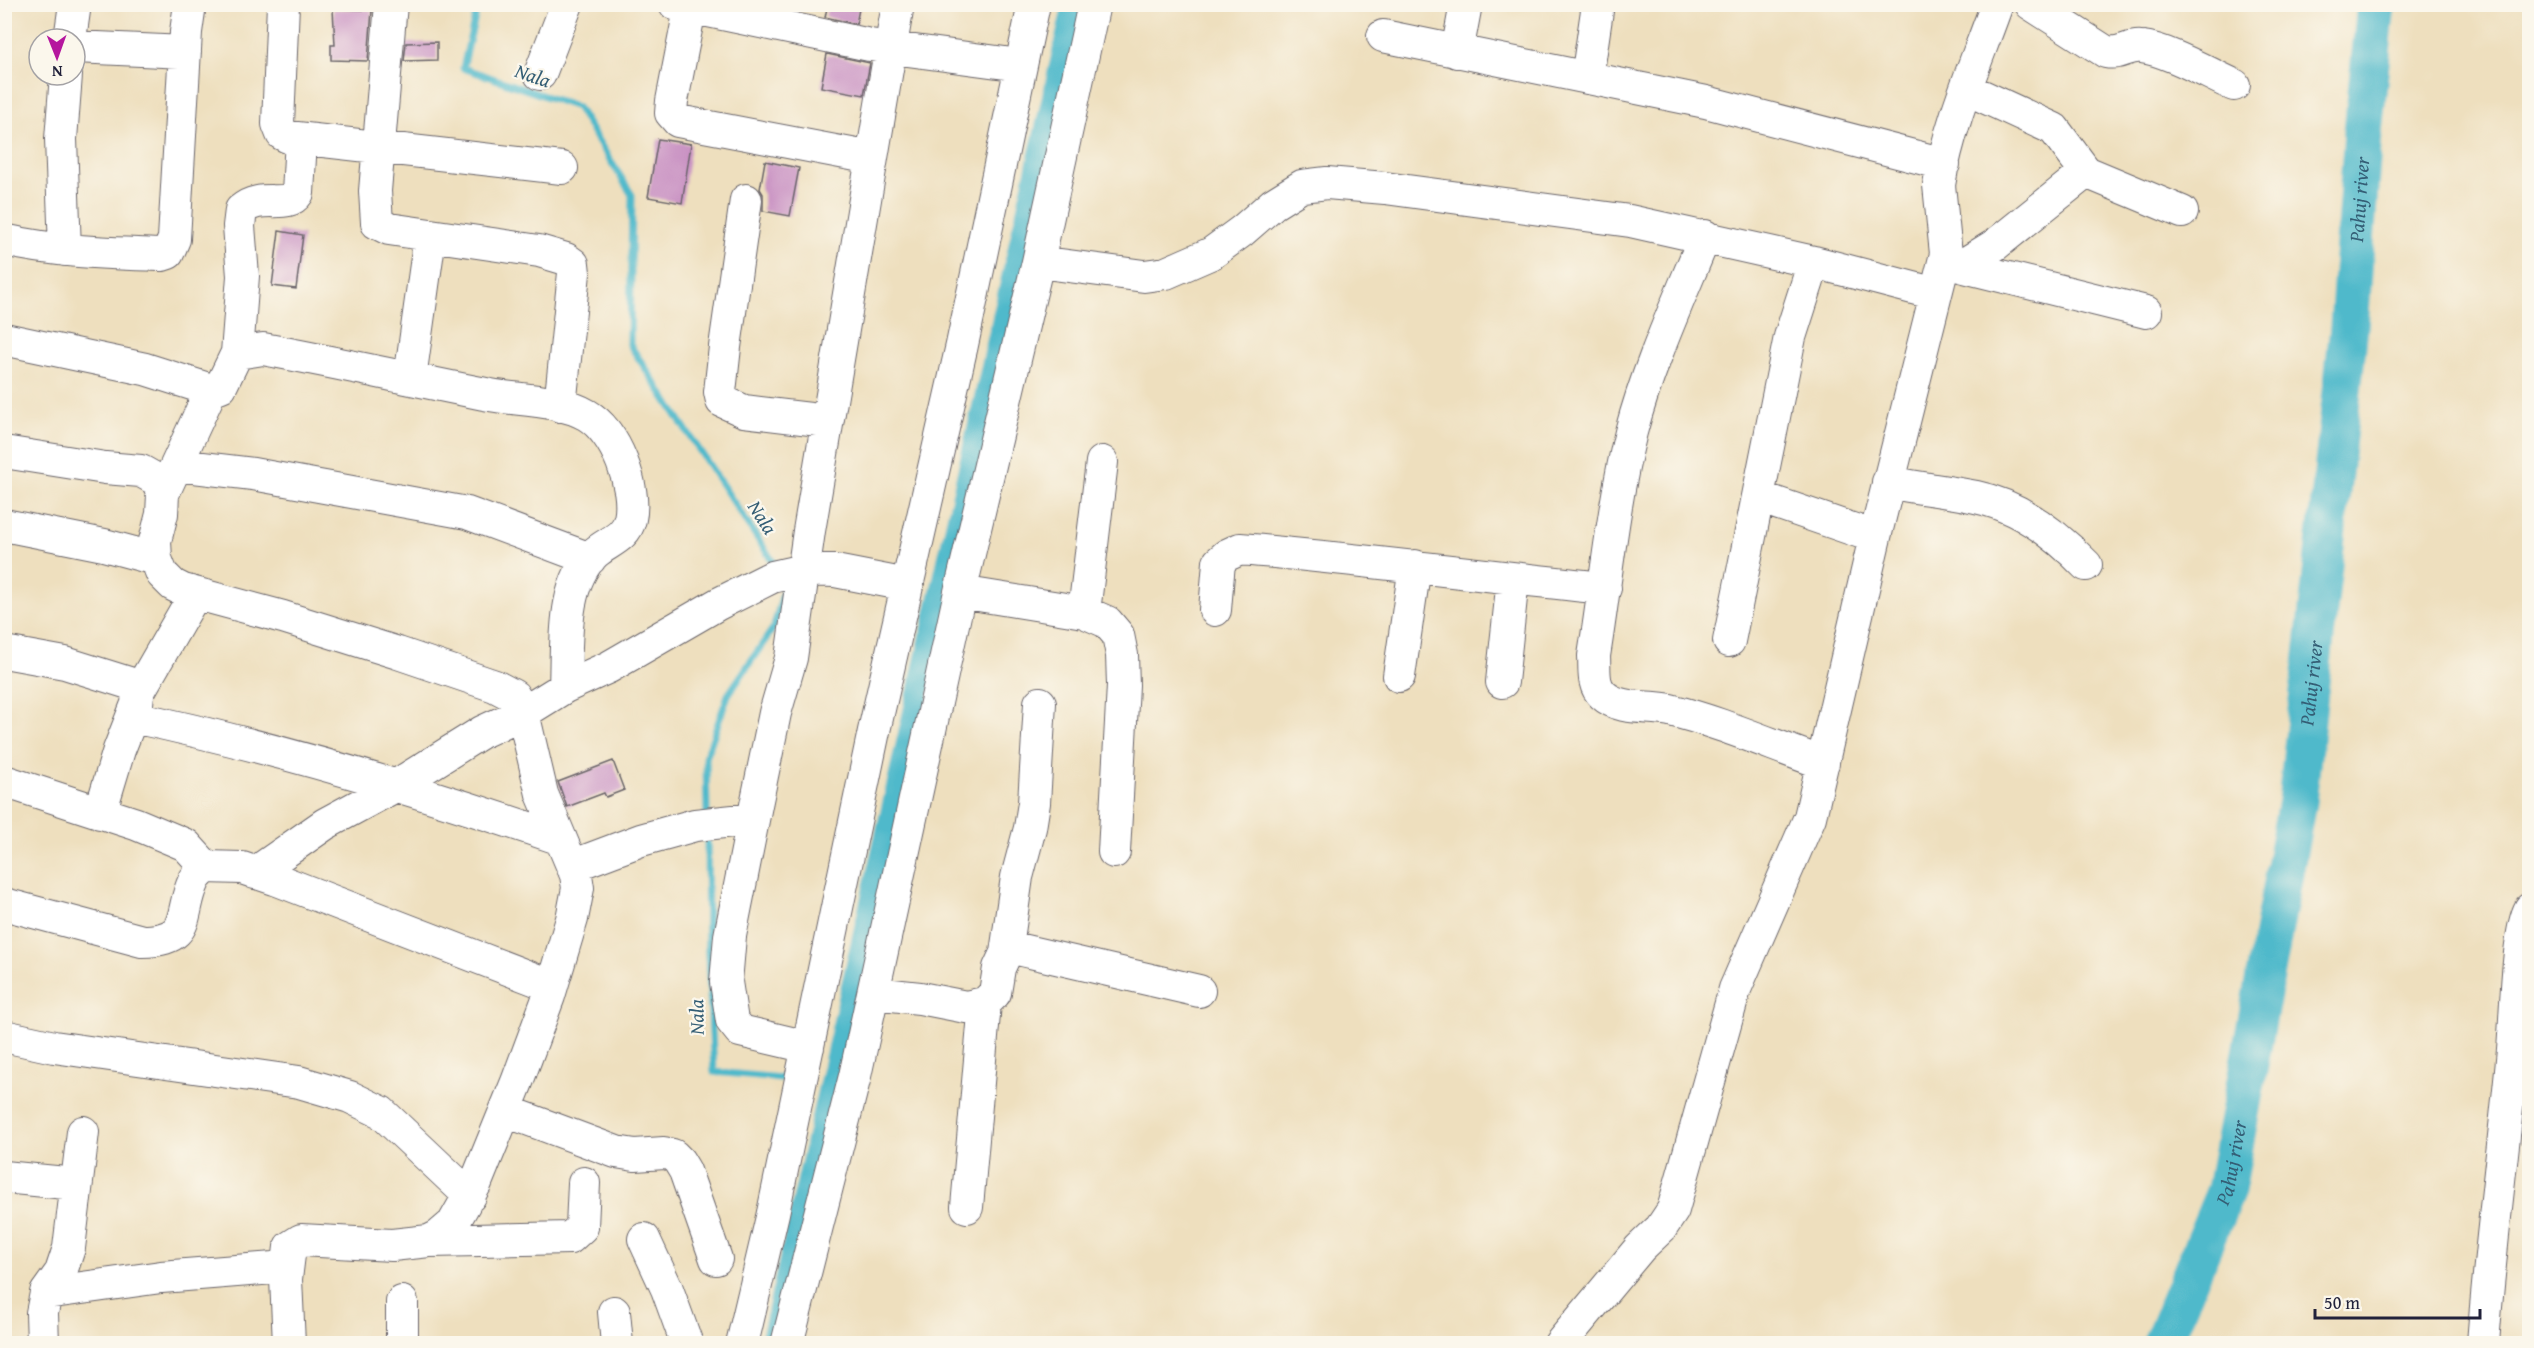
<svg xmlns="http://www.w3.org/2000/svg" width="2534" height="1348" font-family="'Gentium Book Plus',serif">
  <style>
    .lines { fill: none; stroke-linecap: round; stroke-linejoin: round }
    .stream { stroke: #4fb9cb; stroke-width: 7 }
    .canal { stroke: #4fb9cb; stroke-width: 22 }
    .river { stroke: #4fb9cb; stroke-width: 39 }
    .building { fill: #c992c3 }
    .minor-casing { stroke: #696469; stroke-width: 34 }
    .minor { stroke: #fff; stroke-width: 32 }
    .labels { text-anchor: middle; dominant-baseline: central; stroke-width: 4.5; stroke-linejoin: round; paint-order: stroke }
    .water-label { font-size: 20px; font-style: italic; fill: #345e75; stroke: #fbf7ec }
  </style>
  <rect width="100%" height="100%" fill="#fbf7ec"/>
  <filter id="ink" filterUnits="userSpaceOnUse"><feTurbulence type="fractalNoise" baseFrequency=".0167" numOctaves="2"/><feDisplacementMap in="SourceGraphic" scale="12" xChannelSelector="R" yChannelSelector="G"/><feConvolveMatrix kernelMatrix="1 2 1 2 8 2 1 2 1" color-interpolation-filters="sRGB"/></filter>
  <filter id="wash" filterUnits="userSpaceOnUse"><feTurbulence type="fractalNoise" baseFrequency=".008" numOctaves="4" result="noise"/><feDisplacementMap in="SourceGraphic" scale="24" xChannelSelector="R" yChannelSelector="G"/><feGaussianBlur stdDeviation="1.35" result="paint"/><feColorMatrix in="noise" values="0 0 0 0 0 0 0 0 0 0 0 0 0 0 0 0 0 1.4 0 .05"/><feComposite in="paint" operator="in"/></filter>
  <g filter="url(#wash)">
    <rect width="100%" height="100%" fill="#eedfbe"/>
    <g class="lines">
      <path class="stream" d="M478 4 463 68 577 107 632 195 630 345 777 568
        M707 815 706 757 728 695 774 627 786 582
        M707 832 708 952 714 1072 792 1079"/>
      <path class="canal" d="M771 1344 1074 4"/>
      <path class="river" id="s1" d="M2162 1344 2226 1190 2297 802 2349 327 2363 132 2376 4"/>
    </g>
    <g id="blocks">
      <path class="building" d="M828 4H860L856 24 825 17Z
        M333 9 372 10 368 61 331 60V45H335Z
        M437 42V60L404 61 406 43Z
        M827 54 870 63 864 95 821 87Z
        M658 139 691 144 682 203 648 197Z
        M765 161 799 168 790 216 763 211V194L760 189Z
        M279 231 303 235 296 289 272 286Z
        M613 761 624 790 606 797 604 793 567 807 558 782Z"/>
    </g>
  </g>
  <g filter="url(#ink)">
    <use href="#blocks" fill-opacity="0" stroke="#696469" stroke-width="1.5"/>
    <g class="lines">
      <g class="minor-casing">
        <path id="minor" d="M283 4 278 124 282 134 288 137 562 168
          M391 4 375 191 377 223 389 229 539 251 566 259 573 264 574 273 560 406
          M675 4 870 45 1020 65
          M2031 4 2106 52C2122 55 2128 45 2142 47 2168 50 2209 74 2234 85
          M690 9 672 101 671 113 678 121 872 158
          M1383 36 1706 102 1944 164
          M70 39 75 4
          M75 47 185 52
          M1457 52 1466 4
          M540 74 567 4
          M1587 78 1598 4
          M1967 89 2054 129 2086 172 2182 212
          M746 200 725 347 720 392 722 401 744 411 827 421
          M1705 236C1679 300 1649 364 1631 432 1613 504 1606 582 1594 656 1595 670 1592 685 1603 695 1620 711 1650 705 1670 710 1720 722 1774 746 1823 763
          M4 240C56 252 109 253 162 255L168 253 174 239 186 32 190 4
          M65 250 61 139 66 75
          M1038 262 1144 276 1166 273 1212 253 1242 231 1273 204 1302 186 1327 183 1385 188 1630 221 1814 262 1936 294
          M1944 262 2146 312
          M1961 266 1995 245 2086 172
          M4 339 145 369 211 390 221 386 237 353 263 349C339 363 414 380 490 395 518 400 562 400 587 415 616 432 637 488 630 519 626 538 607 542 595 553 561 585 567 645 565 687
          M237 353 243 276 239 226 241 210C261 192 287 210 298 193L301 139
          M410 378 430 236
          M211 390 163 494 162 514 155 541 156 559 162 574 173 585 183 590 283 617 398 653 495 686 514 696 523 713 542 794 576 875 578 888 572 919 549 996 517 1082 475 1185 453 1224 439 1236 429 1241 392 1245 301 1240 290 1247 286 1279 289 1344
          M4 452 105 468 141 471 157 480 163 494
          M177 465 253 474 467 513 590 559
          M1888 482C1917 488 1947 491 1976 497 2019 506 2056 534 2086 565
          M1759 497 1875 537
          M4 525 104 545 156 559
          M960 592 1084 612 1107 622 1118 635 1122 655 1123 685 1114 852
          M1215 610 1219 562 1227 555 1240 549C1362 559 1483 576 1605 588
          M1084 612 1102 462
          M1729 641 1790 337 1814 262
          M4 652 65 663 132 684 138 693 137 704 119 750 100 813
          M1399 676 1415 566
          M1502 682 1513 579
          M138 693 195 594
          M133 717C278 748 421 791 561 839
          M4 781 136 824 186 845 206 867
          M572 866 641 840 695 825 753 819
          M255 873 325 824 397 785 482 732 523 713 565 687 609 667 718 604 772 577 803 570 835 571 907 585
          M4 904 142 941C194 940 178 915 194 881 196 876 202 871 206 867L242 868 275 879 552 986
          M1006 953 1017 877 1030 828 1034 803 1040 703
          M873 993 920 998 966 1007 985 1003 995 993 999 968 1006 953 1017 949 1199 991
          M4 1036 54 1047 299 1082 350 1097 381 1112 470 1196
          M808 1047 740 1031 732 1021 726 982 730 936 756 805 775 713 791 658 809 531 898 4
          M506 1111 616 1152 635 1155 664 1153 673 1155 679 1161 685 1171 716 1259
          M4 1177 76 1184
          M967 1207 985 1003
          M644 1239 667 1289 687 1344
          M429 1241 570 1238 582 1227 584 1183
          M46 1293 161 1277 287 1267
          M402 1302V1344
          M614 1312 617 1344
          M43 1344 42 1313 46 1293 61 1272 69 1248 83 1132
          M742 1344 773 1213 874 731 962 345 1034 4
          M787 1344 855 1076 960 592 1038 262 1094 4
          M1560 1344 1640 1248 1661 1228 1673 1210 1735 989 1810 817 1875 537 1946 254 1939 185C1949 123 1976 63 1997 4
          M2483 1344C2490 1245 2504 1147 2513 1049 2516 1018 2517 932 2530 909"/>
      </g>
      <use href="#minor" class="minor"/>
    </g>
  </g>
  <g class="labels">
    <g class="water-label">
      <text transform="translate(533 75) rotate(19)">Nala</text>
      <text stroke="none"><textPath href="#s1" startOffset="1167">Pahuj river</textPath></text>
      <text transform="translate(763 517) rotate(57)">Nala</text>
      <text stroke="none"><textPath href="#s1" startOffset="681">Pahuj river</textPath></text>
      <text transform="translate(696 1017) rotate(-91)">Nala</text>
      <text stroke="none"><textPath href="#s1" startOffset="195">Pahuj river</textPath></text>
    </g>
  </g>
  <rect width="2534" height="1348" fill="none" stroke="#fbf7ec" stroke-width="24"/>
  <g transform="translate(57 57) rotate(179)"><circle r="28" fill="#fbf7ec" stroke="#a4a2a5" stroke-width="1.5"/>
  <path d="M0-4.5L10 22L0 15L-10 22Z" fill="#b5179e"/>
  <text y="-9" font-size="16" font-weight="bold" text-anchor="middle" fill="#22223b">N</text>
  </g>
  <path d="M2315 1309v9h165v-9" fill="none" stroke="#22223b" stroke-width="3"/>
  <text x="2324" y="1309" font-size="18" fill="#22223b" stroke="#fbf7ec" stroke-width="4.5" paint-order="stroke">50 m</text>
</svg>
